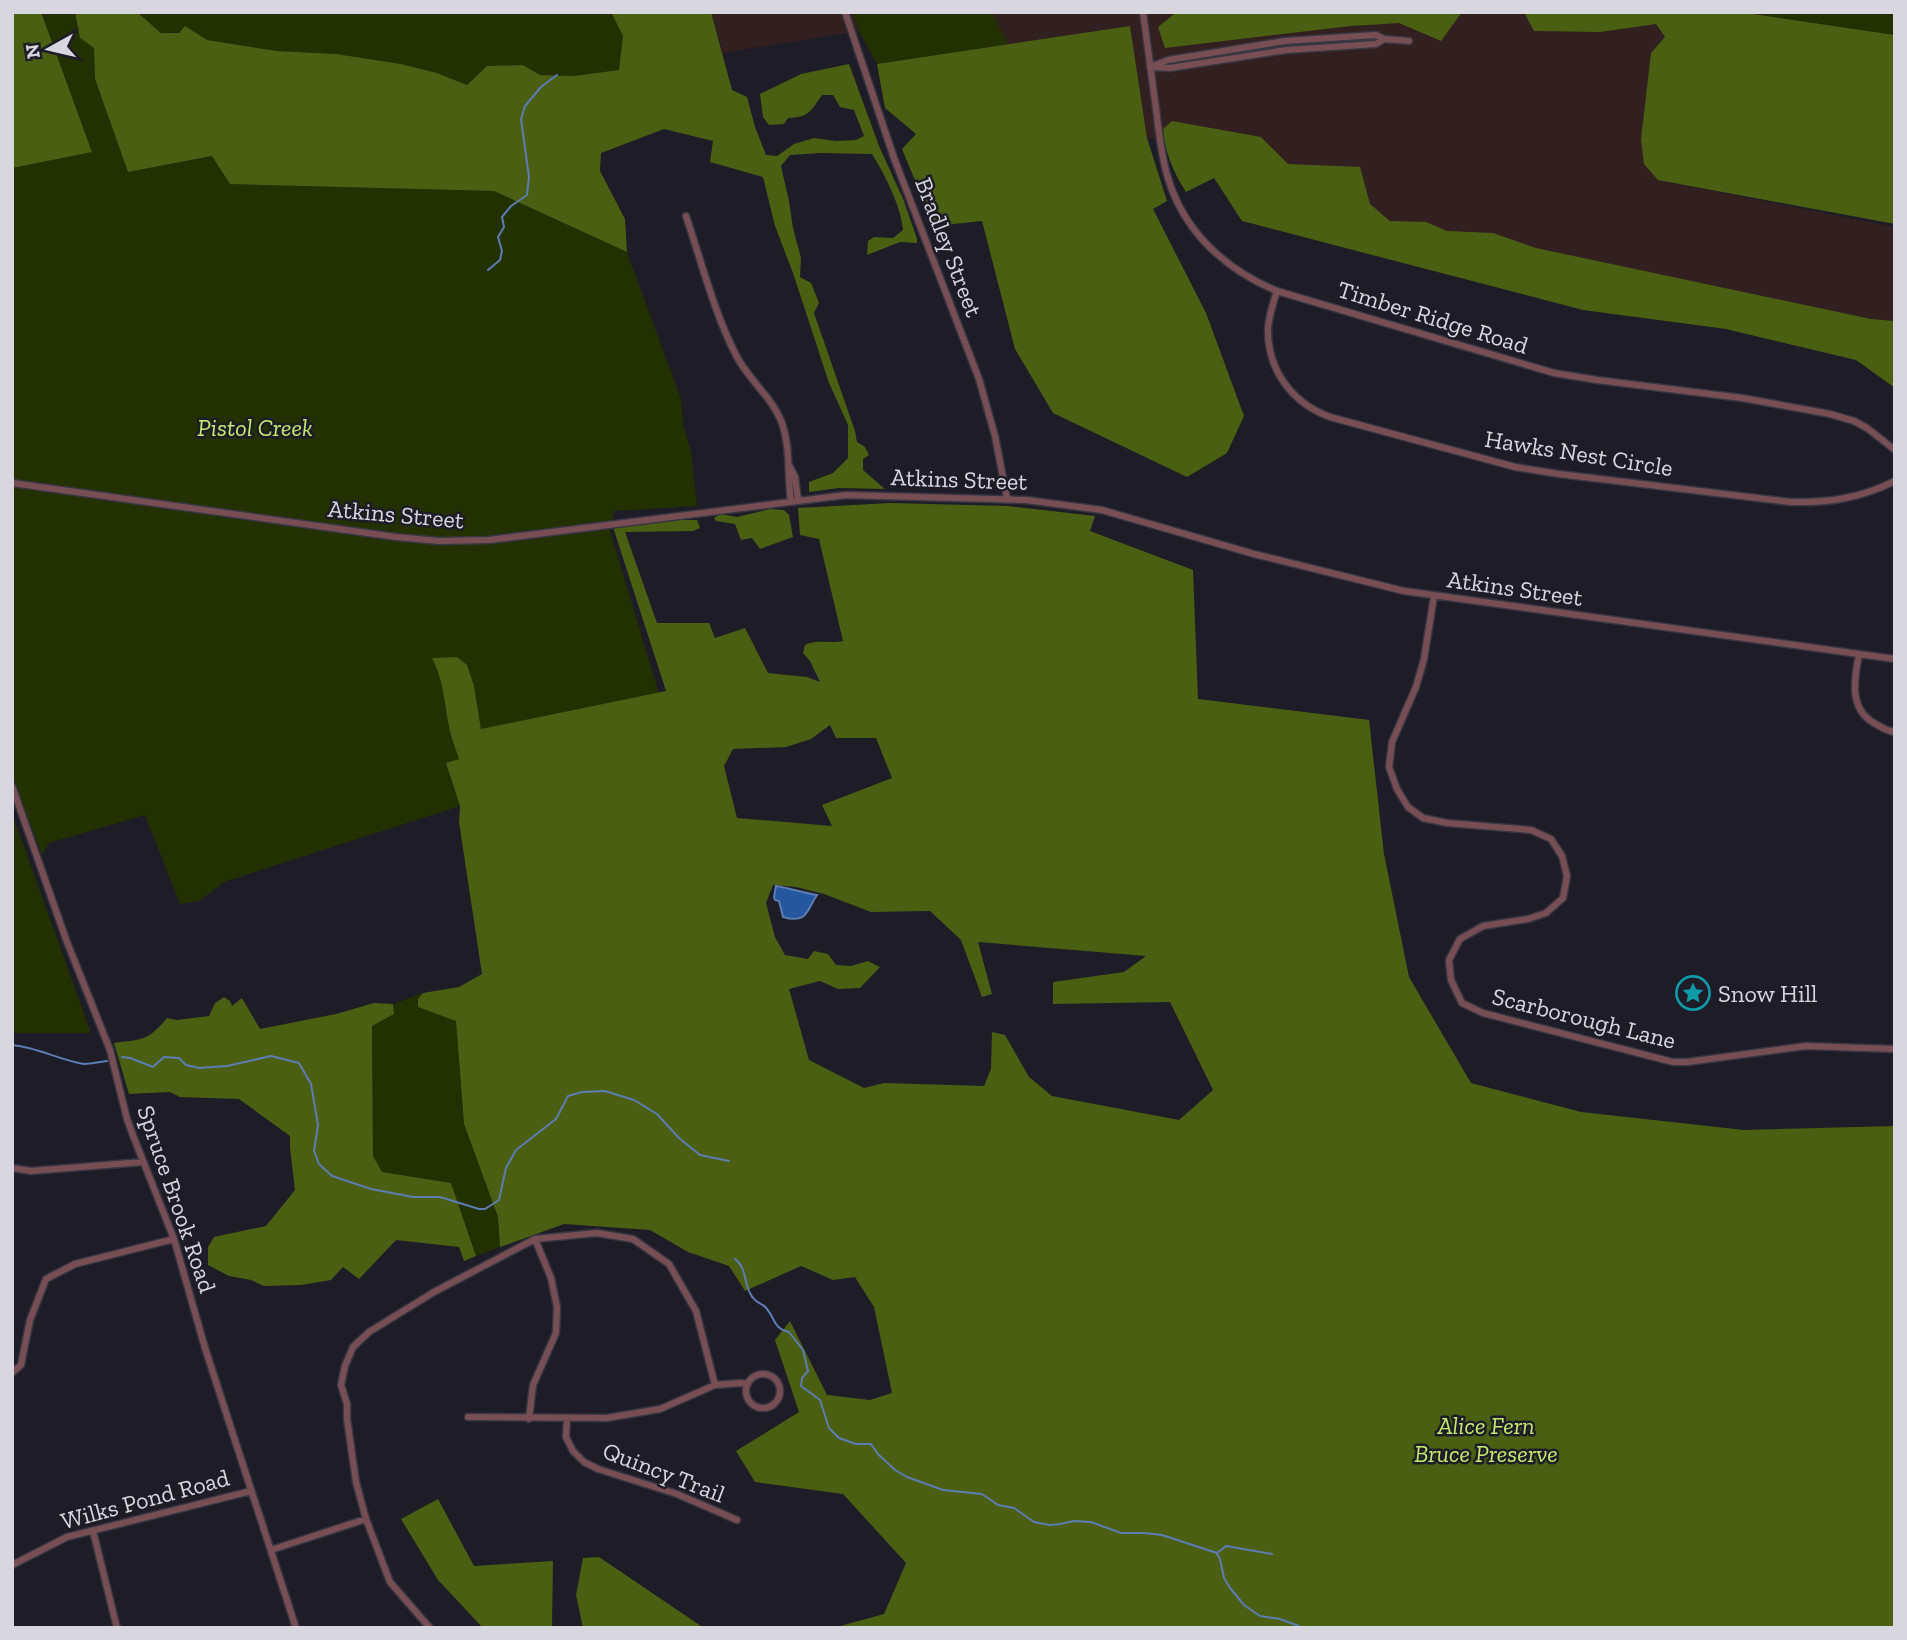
<svg xmlns="http://www.w3.org/2000/svg" width="1907" height="1640" font-family="'Zilla Slab',serif">
  <style>
    .industrial { fill: #321f1f }
    .green { fill: #233000 }
    .forest { fill: #4a5f12; fill-rule: evenodd }
    .water { fill: #25579f; stroke: #5b7db2; stroke-width: 2 }
    .lines { fill: none; stroke-linecap: round; stroke-linejoin: round }
    .stream { stroke: #5b7db2; stroke-width: 2 }
    .minor-casing { stroke: #383641; stroke-width: 9 }
    .minor { stroke: #784e55; stroke-width: 6 }
    .labels { text-anchor: middle; dominant-baseline: central; stroke-width: 5; stroke-linejoin: round; paint-order: stroke }
    .street-label { font-size: 24px; fill: #d8d7df; stroke: #1e1c27 }
    .park-label { font-size: 24px; font-style: italic; fill: #c4eb6e; stroke: #1e1c27 }
    .poi-label { font-size: 24px; fill: #d8d7df; stroke: #1e1c27; text-anchor: start }
  </style>
  <rect width="100%" height="100%" fill="#1e1c27"/>
  <path class="industrial" d="M711 12H1671L1658 180 1895 227V321L1871 319 1379 230 1278 176 1253 147 1147 138 1130 26 877 64 859 31 723 53Z"/>
  <path class="green" d="M41 12H75L80 38 94 48 95 79 128 172 213 156 230 184 494 191 627 252 681 399 683 424 691 451 697 506 614 511 610 531 659 693 481 729 474 686 433 658C444 681 444 703 449 728 451 738 456 749 459 759L446 764 460 806 224 882 199 901 180 904 145 815 49 843 42 855 12 775V168L92 151Z
    M137 12H611L623 36 619 70 574 76 540 75 523 65 487 66 467 85 437 73 401 64 336 54 277 51 207 40C195 30 176 33 161 33Z
    M853 12H992L1008 44 877 64 859 31Z
    M1740 12H1895V35Z
    M12 813 91 1033H12Z
    M423 993 418 999V1007L456 1020 464 1124 498 1217 500 1247 476 1256 451 1183 381 1172 373 1156 372 1026 394 1014 393 1004Z"/>
  <path class="forest" d="M12 12H41L92 152 12 168Z
    M75 12H137L161 33H179L185 26 207 40 277 51 336 54 401 64 437 73 467 85 487 66 523 65 540 75 574 76 619 70 623 36 611 12H711L732 90 747 97 755 127 766 155 777 156 794 144 814 138 836 141 856 140 864 136 854 110 840 107 833 95H822C810 112 809 117 788 118L784 124 769 125 763 117 760 94 801 74 849 64 879 146 904 201 917 239V243L900 242 867 255 868 241 874 237 893 238 903 230C901 206 885 175 872 154L821 153 790 155 781 166 789 201 793 228 801 258 800 277 811 283 819 303 814 313 855 431 857 442 865 447 869 455 863 459V470L885 489 839 488 809 492V482L833 473 848 458V425L829 383 793 273 775 226 763 177 710 162 713 141 664 129 601 153 600 171 625 219 627 252 494 191 230 184 212 156 128 172 95 79 94 48 80 38Z
    M1186 12H1462L1441 41 1399 23 1351 26 1165 48 1158 27 1174 14Z
    M1524 12H1740L1895 35V224L1658 180 1644 164 1641 139 1651 53 1665 37 1656 24 1600 32 1534 31Z
    M1130 26 1147 138 1167 201 1153 209 1206 313 1244 416 1227 453 1187 477 1053 413 1015 349 982 221 934 226 902 149 916 134 885 108 877 64Z
    M1172 121 1261 137 1288 164 1360 167 1370 204 1390 221 1426 222 1447 231 1493 233 1536 248 1871 319 1895 321V388L1856 360 1726 329 1583 310 1242 221 1214 178 1186 192C1173 172 1165 152 1163 129Z
    M890 503 1008 506 1095 516 1090 531 1193 570 1198 699 1369 720 1384 854 1409 977 1471 1083 1581 1112 1744 1130 1895 1126V1628H833L884 1614 906 1563 843 1494 755 1482 736 1451 799 1412 775 1340 790 1321 827 1395 870 1400 892 1393 874 1307 855 1277 833 1280 801 1266 745 1291 729 1266 688 1252 650 1230 564 1224 500 1247 498 1217 464 1124 456 1021 418 1007V999L423 993 459 987 482 974 459 822 460 806 446 763 459 759C456 749 451 738 449 727 444 702 444 681 432 658L457 657 467 665 474 686 481 729 666 691 613 527 671 520H697L700 528 693 531 625 532 657 623H709L715 638 745 628 768 673 807 677 820 682 810 661 803 653 805 645C818 639 830 644 843 641L819 539 800 535 798 508ZM830 725 836 738H876L892 778 822 805 832 826 737 818 724 766 733 749 786 747 811 739ZM773 885 796 887 824 894 871 912 930 911 961 940 982 997 992 994 978 942 1146 956 1124 972 1053 982V1004L1170 1002 1213 1090 1179 1120 1052 1096 1029 1077 1005 1035 992 1032 991 1069 984 1086 884 1083 864 1088 809 1060 789 989 820 981 838 989 860 988 880 967 868 961 851 966 836 965 828 954 814 951 808 959 785 955 775 937 766 903Z
    M770 509 784 510 789 515 793 537 760 549 752 538 741 540 735 524 716 521 714 518 720 514 737 517Z
    M224 997 230 1001 232 1006 242 998 260 1029 336 1014 374 1003 393 1004 394 1014 372 1026 373 1156 382 1172 451 1183 476 1256 464 1261 459 1247 396 1240 359 1279 343 1267 331 1280 301 1285 264 1286 251 1280 229 1276 208 1265V1247L214 1237 266 1226 295 1190 290 1148V1136L239 1099 180 1097 170 1092 129 1094 114 1043C143 1039 148 1041 167 1018L177 1020 209 1016 215 1003Z
    M438 1499 474 1566 553 1561 552 1628H483L438 1580 401 1519Z
    M599 1557 704 1628H583L576 1595 583 1558Z"/>
  <path class="water" d="M776 886C790 888 803 893 817 895 806 911 808 924 783 917L779 901 775 900 774 897Z"/>
  <g class="lines">
    <path class="stream" d="M488 270 500 260 502 251 498 237 504 227 502 217 511 206 527 195 529 177 521 119 525 106 541 87 557 75
      M12 1045C37 1047 59 1060 84 1064 91 1064 99 1062 107 1061
      M122 1057 130 1058 153 1067 164 1057 179 1058 186 1065 199 1068 227 1066 271 1056 299 1063 311 1084 318 1125 314 1151 319 1164 332 1176 371 1189 413 1197H440L479 1209H485L499 1200 506 1168 516 1150 556 1119 568 1096 582 1092 605 1091 634 1100 657 1114 679 1138 700 1155 729 1161
      M735 1259C748 1268 743 1288 754 1299 757 1303 764 1304 767 1309 776 1320 773 1328 789 1332L803 1350 808 1371 802 1378 801 1386 820 1400 829 1428 839 1438 856 1444H871L878 1454 895 1470 907 1477 943 1490 982 1494 998 1505 1014 1508 1034 1522 1050 1525 1060 1524 1074 1521 1091 1522 1121 1533H1144L1162 1535 1217 1553 1226 1546 1272 1554
      M1217 1554 1220 1559 1224 1578 1230 1588 1244 1605 1260 1616 1280 1619 1304 1628"/>
    <g class="minor-casing">
      <path id="minor" d="M845 12 894 158 979 379 995 436 1007 498
        M1143 12C1147 44 1152 77 1156 109 1159 132 1161 156 1168 178 1184 232 1226 270 1277 291L1554 373 1597 380 1742 398 1830 414 1854 421 1867 428 1895 450
        M1150 67 1168 60 1285 41 1376 35 1384 39 1409 41
        M1150 67 1170 68 1286 50 1376 44 1384 39
        M686 216C702 263 714 313 737 357 749 380 772 397 782 423 791 449 787 474 791 501
        M1277 291C1273 303 1269 316 1268 328 1267 370 1292 403 1330 417L1515 467 1559 474 1791 502C1828 503 1861 498 1895 481
        M790 467 795 477 798 500
        M12 483 396 537 439 541 489 540 846 495 1026 500 1102 510 1254 554 1404 591 1895 659
        M1434 596 1424 659 1416 687 1392 742 1389 767 1397 789 1408 807 1423 818 1447 823 1531 830 1551 839 1562 856 1567 876 1563 898 1546 913 1528 919 1483 926 1460 939 1449 960 1451 980 1462 1003 1483 1013 1673 1062H1687L1806 1046 1895 1049
        M1859 655C1854 679 1849 709 1874 723 1881 727 1886 731 1895 732
        M12 786 67 942 110 1050 127 1119 134 1138 174 1239 205 1348 296 1628
        M12 1168 31 1171 143 1162
        M12 1373 21 1365 30 1320 46 1279 75 1264 174 1239
        M746 1391a17 17 0 1 1 34 0a17 17 0 1 1-34 0Z
        M468 1417 607 1418 660 1409 715 1385 740 1383 748 1384
        M529 1419 533 1385 556 1333 557 1307 551 1278 535 1239
        M567 1419 566 1437 573 1451 584 1462 598 1469 677 1494 737 1520
        M93 1531 117 1628
        M271 1550 366 1519
        M12 1565 67 1537 251 1491
        M430 1628 390 1582 366 1519 356 1482 347 1419V1404L341 1385 345 1366 353 1347 369 1332 434 1292 535 1239 597 1233 633 1239 669 1264 696 1311 715 1385"/>
    </g>
    <use href="#minor" class="minor"/>
  </g>
  <defs>
    <g id="sight-ring" transform="scale(1.75)"><circle r="9.5" fill="#1e1c27" stroke="#0f9aa8" stroke-width="1.5"/><path d="M0-6L1.8-2.2L6-1.7L2.9 1.2L3.7 5.4L0 3.3L-3.7 5.4L-2.9 1.2L-6-1.7L-1.8-2.2Z" fill="#0f9aa8"/></g>
  </defs>
  <g fill-rule="evenodd">
    <use href="#sight-ring" x="1693" y="993"/>
  </g>
  <g class="labels">
    <g class="street-label">
      <text transform="translate(949 247) rotate(69)">Bradley Street</text>
      <text transform="translate(1433 317) rotate(17)">Timber Ridge Road</text>
      <text transform="translate(1579 453) rotate(9)">Hawks Nest Circle</text>
      <text transform="translate(959 479) rotate(2)">Atkins Street</text>
      <text transform="translate(396 514) rotate(5)">Atkins Street</text>
      <text transform="translate(1515 588) rotate(8)">Atkins Street</text>
      <text transform="translate(1584 1018) rotate(14)">Scarborough Lane</text>
      <text transform="translate(177 1199) rotate(71)">Spruce Brook Road</text>
      <text transform="translate(664 1472) rotate(21)">Quincy Trail</text>
      <text transform="translate(145 1499) rotate(-15)">Wilks Pond Road</text>
    </g>
    <g class="park-label">
      <text x="255" y="427">Pistol Creek</text>
      <text x="1486" y="1425">Alice Fern<tspan x="1486" dy="28">Bruce Preserve</tspan></text>
    </g>
    <g class="poi-label">
      <text x="1718" y="993">Snow Hill</text>
    </g>
  </g>
  <rect width="1907" height="1640" fill="none" stroke="#d8d7df" stroke-width="28"/>
  <g transform="translate(49 49) rotate(262)" stroke="#1e1c27" stroke-width="5" paint-order="stroke">
  <path d="M0-5L12 26L0 18L-12 26Z" fill="#d8d7df"/>
  <text y="-10" font-size="19" font-weight="bold" text-anchor="middle" fill="#d8d7df">N</text>
  </g>
</svg>
